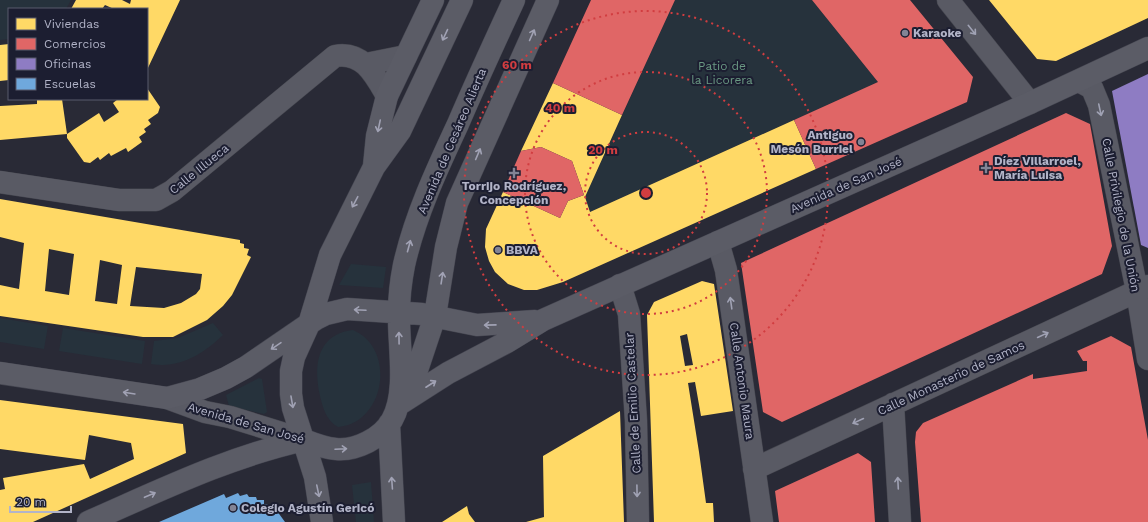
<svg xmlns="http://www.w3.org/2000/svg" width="1148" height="522" font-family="'Work Sans',sans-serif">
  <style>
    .green { fill: #26323c }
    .homes { fill: #ffd966; fill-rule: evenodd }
    .shops { fill: #e06666 }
    .offices { fill: #8e7cc3 }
    .schools { fill: #6fa8dc }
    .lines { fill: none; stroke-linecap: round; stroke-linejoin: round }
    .minor-casing { stroke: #45464f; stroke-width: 23 }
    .major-casing { stroke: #444550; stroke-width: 23 }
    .minor { stroke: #595a64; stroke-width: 22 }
    .major { stroke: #5b5c66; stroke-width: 22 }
    .oneway { stroke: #a0a2b4 }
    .oneway2 { stroke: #a1a2b4 }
    .ring { fill: none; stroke: #d13d40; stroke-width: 2; stroke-dasharray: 2 4 }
    .poi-dot { fill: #828495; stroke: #1c1e31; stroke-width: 1.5 }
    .labels { text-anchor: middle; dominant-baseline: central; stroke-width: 4; stroke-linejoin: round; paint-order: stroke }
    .poi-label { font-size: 12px; font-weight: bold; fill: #b2b4c8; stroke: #1c1e31; text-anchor: start }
    .park-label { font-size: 12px; fill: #6a9983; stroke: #1c1e31 }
    .street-label { font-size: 12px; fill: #b2b4c8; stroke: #1c1e31 }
    .centre { fill: #d13d40; stroke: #1c1e31; stroke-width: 2 }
    .ring-label { font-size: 12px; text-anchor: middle; font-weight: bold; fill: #d13d40; stroke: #1c1e31; stroke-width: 4; stroke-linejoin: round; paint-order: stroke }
  </style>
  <rect width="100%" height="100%" fill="#292a36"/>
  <path class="green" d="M0 0H71L66 9H9V39L0 40Z
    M675 0H812L878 82 590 212 585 197Z
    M351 264 386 267 383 288 339 285Z
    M0 318 48 326 44 349 0 342Z
    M213 323 223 335C203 354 180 369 151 364L154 341 178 338Z
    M63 328 145 341 142 364 59 351Z
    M353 330C397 349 385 423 338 427 326 420 323 408 320 396 313 366 317 334 353 330Z
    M259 378 262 379 267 412 264 414 229 406 226 395Z
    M371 482 374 522H356L352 485Z"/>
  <path class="homes" d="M76 0H122L130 4 131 0H180L147 70V9H114L105 5 102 9H71Z
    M989 0H1148V18L1056 61 1037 59Z
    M9 44V80L0 81V45Z
    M553 83 622 115 585 197 590 212 794 120 816 169 563 282 537 290H524L508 284 495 272 489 261 485 247 486 229 503 192 560 218 568 201 584 195 572 161 541 147 521 151Z
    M147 88 160 107 158 113 148 120 151 124 144 129 146 132 139 137 142 142 128 152 126 148 111 156 109 153 100 160 98 157 90 163 84 162 67 138V134L99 113 104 122 119 112 113 103 118 99H147Z
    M37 99H62L67 134 0 140V106L37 104Z
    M0 199 240 240V243L244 244V248L249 249 247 255 251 257 232 295 223 306 207 320 173 337H143L0 316V285L19 289 24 243 0 237ZM49 249 74 254 69 295 45 291ZM100 260 122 265 117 304 95 301ZM136 267 202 274 200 289 196 294 181 303 164 308 130 306Z
    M702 281 714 284 733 411 701 416 695 382 688 383 699 452 706 503H713L714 522H654L647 315 654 302ZM687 334 693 365 685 366 680 336Z
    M0 400 183 424 186 453 33 522H0V490L5 489 3 478 84 464 90 479 134 459 131 443 89 435 85 460 0 449Z
    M620 411 624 522H526L544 517 543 456Z
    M467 506 469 514 475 522H442Z"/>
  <path class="shops" d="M591 0H675L622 115 553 83Z
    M812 0H910L973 77 967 102 816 169 794 120 878 82Z
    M1066 113 1090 124 1112 246 1102 274 782 422 763 412 741 263Z
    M541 147 572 161 584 195 568 201 560 218 503 192 521 151Z
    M1111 336 1131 347 1148 440V522H921L915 442 916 432 923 423 1033 374V379L1087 371V361H1083L1077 351Z
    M858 453 871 462 875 522H779L775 491Z"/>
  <path class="offices" d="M1148 74V248L1141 245 1112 91Z"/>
  <path class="schools" d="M238 493 240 496 247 494 249 497H256L257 500H264V504L272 506 277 511 285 522H159L224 494 226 498Z"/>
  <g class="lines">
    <g class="minor-casing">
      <path id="minor" d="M948 0 1030 103
        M366 64 406 56
        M1079 81 1092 88 1099 105 1137 291 1148 359
        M0 182 119 200H156L172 191 335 56C363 51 375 75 387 96
        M718 242 726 270 762 522
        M620 285 629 314 636 421 638 522
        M167 398 205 412 230 417 304 440
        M893 404 900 522
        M754 469 1148 286"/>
    </g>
    <g class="major-casing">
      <path id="major" d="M374 166 377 136 387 96 433 0
        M0 373 167 398 200 389 226 378 246 367 316 319 326 314 347 309 422 314 477 325 535 321
        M401 401 415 376 435 316 446 247 457 203 548 0
        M398 405 448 373 507 342 543 320 1030 103 1148 48
        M389 424 394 522
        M304 440C314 444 324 448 336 449 356 451 382 438 392 420 408 392 398 344 399 313 399 297 401 280 404 265 415 216 437 169 458 124 476 82 495 41 514 0
        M88 522C159 491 228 457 304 440
        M322 522 315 477 293 408 291 394V371L294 357 309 324 330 255 374 167 400 131 462 0"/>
    </g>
    <use href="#minor" class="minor"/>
    <use href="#major" class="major"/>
  </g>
  <defs><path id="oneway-shaft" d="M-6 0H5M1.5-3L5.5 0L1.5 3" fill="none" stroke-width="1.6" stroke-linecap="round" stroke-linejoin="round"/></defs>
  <g class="oneway">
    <use href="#oneway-shaft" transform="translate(972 30) rotate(51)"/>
    <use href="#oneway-shaft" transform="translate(1100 110) rotate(78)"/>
    <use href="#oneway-shaft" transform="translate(731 303) rotate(-98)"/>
    <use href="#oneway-shaft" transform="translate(1043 335) rotate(-25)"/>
    <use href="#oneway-shaft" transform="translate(858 421) rotate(155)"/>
    <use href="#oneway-shaft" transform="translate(898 483) rotate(-93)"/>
    <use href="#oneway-shaft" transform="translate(637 491) rotate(89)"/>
  </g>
  <g class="oneway2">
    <use href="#oneway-shaft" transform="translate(445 35) rotate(115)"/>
    <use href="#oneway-shaft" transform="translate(532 35) rotate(-66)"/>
    <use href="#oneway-shaft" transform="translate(379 126) rotate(102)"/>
    <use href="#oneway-shaft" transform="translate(478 154) rotate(-67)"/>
    <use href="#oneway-shaft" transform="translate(355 202) rotate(118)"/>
    <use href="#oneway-shaft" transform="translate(409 246) rotate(-75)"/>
    <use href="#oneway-shaft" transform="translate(442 278) rotate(-81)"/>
    <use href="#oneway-shaft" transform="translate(360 310) rotate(-177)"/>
    <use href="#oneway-shaft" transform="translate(490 325) rotate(179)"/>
    <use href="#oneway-shaft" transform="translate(399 338) rotate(-91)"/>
    <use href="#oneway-shaft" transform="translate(276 346) rotate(146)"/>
    <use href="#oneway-shaft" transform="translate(431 384) rotate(-33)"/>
    <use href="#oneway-shaft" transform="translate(129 393) rotate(-171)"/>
    <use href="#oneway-shaft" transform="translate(292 402) rotate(80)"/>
    <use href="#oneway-shaft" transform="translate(341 449) rotate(-3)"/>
    <use href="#oneway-shaft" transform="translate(392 483) rotate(-94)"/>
    <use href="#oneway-shaft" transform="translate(318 491) rotate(78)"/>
    <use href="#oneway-shaft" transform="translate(150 495) rotate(-23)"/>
  </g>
  <g class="ring">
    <circle cx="646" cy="193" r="61"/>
    <circle cx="646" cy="193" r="121"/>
    <circle cx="646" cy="193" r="182"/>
  </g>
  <g class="poi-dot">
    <circle cx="905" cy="33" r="4"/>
    <circle cx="861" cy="142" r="4"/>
    <path d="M984 162h4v4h4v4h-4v4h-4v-4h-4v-4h4z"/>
    <path d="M512 167h4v4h4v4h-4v4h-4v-4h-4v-4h4z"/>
    <circle cx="498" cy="250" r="4"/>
    <circle cx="233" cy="508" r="4"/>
  </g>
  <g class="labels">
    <g class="poi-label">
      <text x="913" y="33">Karaoke</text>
      <text x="853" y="135" text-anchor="end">Antiguo<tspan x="853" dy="14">Mesón Burriel</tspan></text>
      <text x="994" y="161">Díez Villarroel,<tspan x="994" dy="14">María Luisa</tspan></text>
      <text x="514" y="186" text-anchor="middle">Torrijo Rodríguez,<tspan x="514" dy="14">Concepción</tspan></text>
      <text x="506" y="250">BBVA</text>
      <text x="241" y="508">Colegio Agustín Gericó</text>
    </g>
    <g class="park-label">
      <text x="722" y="66">Patio de<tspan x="722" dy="14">la Licorera</tspan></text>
    </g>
    <g class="street-label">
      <text transform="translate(452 141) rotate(-67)">Avenida de Cesáreo Alierta</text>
      <text transform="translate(199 169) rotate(-39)">Calle Illueca</text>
      <text transform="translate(846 185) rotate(-24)">Avenida de San José</text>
      <text transform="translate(1121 215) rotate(79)">Calle Privilegio de la Unión</text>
      <text transform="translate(951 378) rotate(-25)">Calle Monasterio de Samos</text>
      <text transform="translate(742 381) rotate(82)">Calle Antonio Maura</text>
      <text transform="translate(633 403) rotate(-93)">Calle de Emilio Castelar</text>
      <text transform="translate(246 423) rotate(16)">Avenida de San José</text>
    </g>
  </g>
  <circle cx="646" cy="193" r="6" class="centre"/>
  <g class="ring-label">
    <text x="517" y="69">60 m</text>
    <text x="560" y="112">40 m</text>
    <text x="603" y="154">20 m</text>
  </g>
  <rect x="8" y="8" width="140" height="92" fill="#1c1e31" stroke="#585a6d"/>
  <rect x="16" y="18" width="20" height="12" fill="#ffd966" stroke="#585a6d"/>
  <text x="44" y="28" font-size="12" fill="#b2b4c8">Viviendas</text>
  <rect x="16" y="38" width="20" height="12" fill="#e06666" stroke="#585a6d"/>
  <text x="44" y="48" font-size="12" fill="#b2b4c8">Comercios</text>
  <rect x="16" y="58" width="20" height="12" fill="#8e7cc3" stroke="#585a6d"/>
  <text x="44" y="68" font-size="12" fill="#b2b4c8">Oficinas</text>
  <rect x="16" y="78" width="20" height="12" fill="#6fa8dc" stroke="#585a6d"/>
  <text x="44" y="88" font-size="12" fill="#b2b4c8">Escuelas</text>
  <path d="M10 506v6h61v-6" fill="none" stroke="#b2b4c8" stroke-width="2"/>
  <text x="16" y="506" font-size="12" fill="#b2b4c8" stroke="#1c1e31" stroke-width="3" paint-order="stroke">20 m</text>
</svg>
